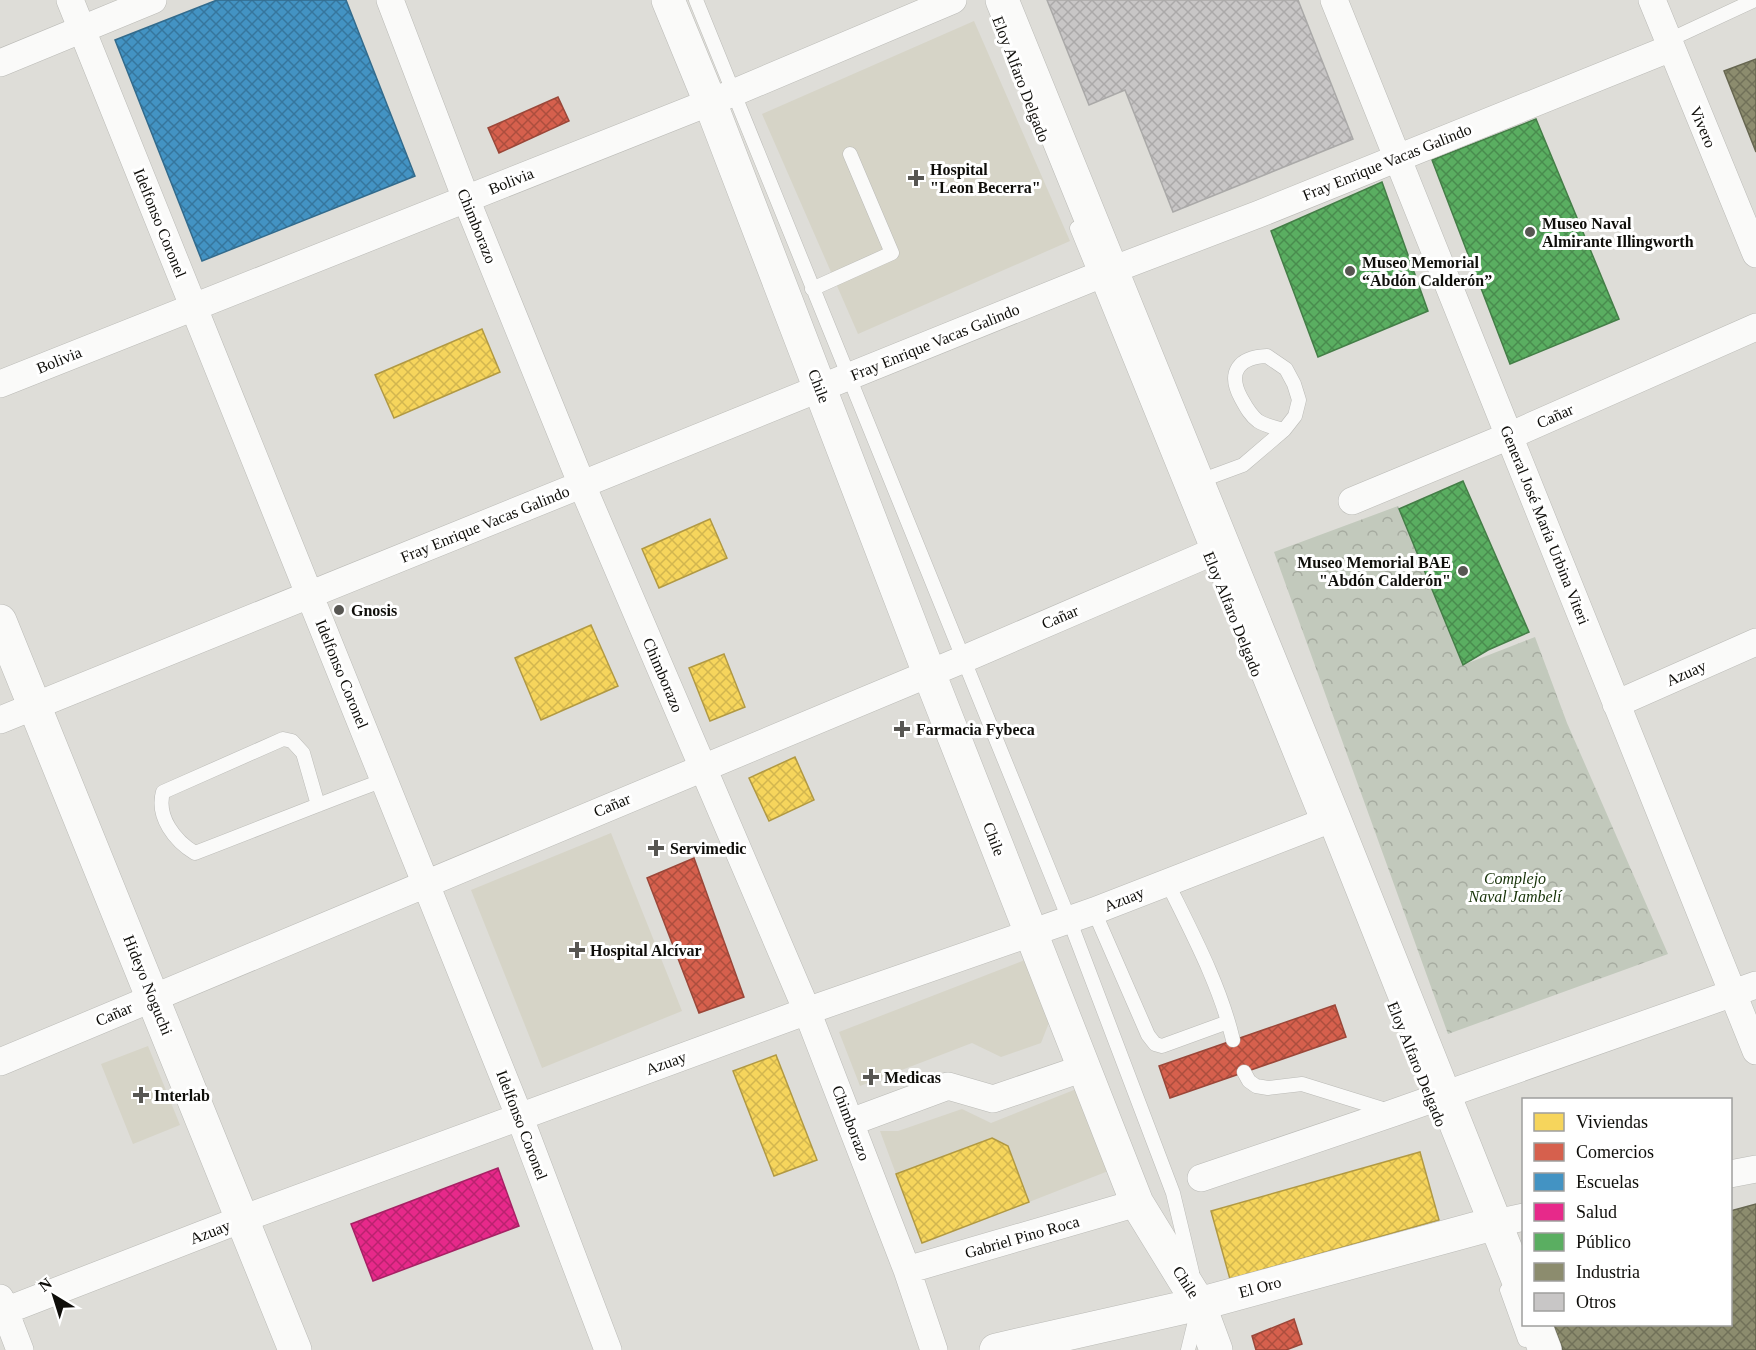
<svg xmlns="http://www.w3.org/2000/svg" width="1756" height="1350" font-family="'Times New Roman',serif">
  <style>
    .built { fill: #d6d4c7 }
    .park { fill: url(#park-crowns) }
    .homes { fill: url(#homes-cross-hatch); stroke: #b19943; stroke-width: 1.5 }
    .shops { fill: url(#shops-cross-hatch); stroke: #9a4739; stroke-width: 1.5 }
    .schools { fill: url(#schools-cross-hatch); stroke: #336b8c; stroke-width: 1.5 }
    .health { fill: url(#health-cross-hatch); stroke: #a62164; stroke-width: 1.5 }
    .public { fill: url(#public-cross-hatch); stroke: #447e47; stroke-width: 1.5 }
    .industry { fill: url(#industry-cross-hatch); stroke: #666650; stroke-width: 1.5 }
    .building { fill: url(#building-cross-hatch); stroke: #aaa9a8; stroke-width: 1.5 }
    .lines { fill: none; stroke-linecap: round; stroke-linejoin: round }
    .lane-casing { stroke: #babab6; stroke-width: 15 }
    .street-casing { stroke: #babab6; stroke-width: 28 }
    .secondary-casing { stroke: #babab6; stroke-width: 34 }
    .lane { stroke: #fafaf9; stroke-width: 14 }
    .street { stroke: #fafaf9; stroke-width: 27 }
    .secondary { stroke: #fafaf9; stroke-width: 33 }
    .poi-dot { fill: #575652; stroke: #fff; stroke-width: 2 }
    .labels { text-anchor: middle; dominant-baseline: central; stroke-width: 6; stroke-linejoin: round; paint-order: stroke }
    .street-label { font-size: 16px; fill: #0f0e0a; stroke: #fff }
    .poi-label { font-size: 16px; font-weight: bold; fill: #0f0e0a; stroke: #fff; text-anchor: start }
    .park-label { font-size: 16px; font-style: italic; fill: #173308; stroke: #fff }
  </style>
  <defs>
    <pattern id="park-crowns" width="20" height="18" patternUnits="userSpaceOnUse" patternTransform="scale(1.5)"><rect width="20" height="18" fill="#c2c9bc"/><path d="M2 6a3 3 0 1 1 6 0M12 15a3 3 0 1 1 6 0" fill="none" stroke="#a6aba0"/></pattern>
    <pattern id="homes-cross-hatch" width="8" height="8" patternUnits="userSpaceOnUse" patternTransform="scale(1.5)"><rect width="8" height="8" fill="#f6d55c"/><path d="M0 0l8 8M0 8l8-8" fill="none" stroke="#d2b64f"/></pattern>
    <pattern id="shops-cross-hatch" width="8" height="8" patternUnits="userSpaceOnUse" patternTransform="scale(1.5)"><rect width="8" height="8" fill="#d6604d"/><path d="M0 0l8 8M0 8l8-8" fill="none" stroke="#ac4e3e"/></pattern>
    <pattern id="schools-cross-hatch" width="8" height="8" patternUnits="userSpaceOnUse" patternTransform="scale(1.5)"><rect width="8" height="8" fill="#4393c3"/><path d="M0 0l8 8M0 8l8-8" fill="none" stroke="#36769d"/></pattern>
    <pattern id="health-cross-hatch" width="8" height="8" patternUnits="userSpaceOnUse" patternTransform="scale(1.5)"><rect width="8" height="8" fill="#e7298a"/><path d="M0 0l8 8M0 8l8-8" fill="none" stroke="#ba226f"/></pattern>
    <pattern id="public-cross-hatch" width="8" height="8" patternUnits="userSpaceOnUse" patternTransform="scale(1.5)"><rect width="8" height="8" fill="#5aae61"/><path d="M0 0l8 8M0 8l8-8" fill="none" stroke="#498c4e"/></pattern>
    <pattern id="industry-cross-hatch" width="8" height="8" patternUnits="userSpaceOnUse" patternTransform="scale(1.5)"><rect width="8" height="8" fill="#8c8c6e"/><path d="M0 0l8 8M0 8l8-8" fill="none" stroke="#717159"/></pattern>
    <pattern id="building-cross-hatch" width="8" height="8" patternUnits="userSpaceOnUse" patternTransform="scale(1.5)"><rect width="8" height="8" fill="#c8c6c6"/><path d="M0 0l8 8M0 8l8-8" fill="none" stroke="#aba9a9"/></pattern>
  </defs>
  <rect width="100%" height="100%" fill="#deddd8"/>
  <path class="built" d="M974 21 1070 241 858 334 762 114Z
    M611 833 682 1011 542 1068 471 890Z
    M1030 958 1052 1015 1041 1043 1001 1057 972 1043 860 1086 839 1032Z
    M148 1046 180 1125 133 1144 101 1064Z
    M1084 1086 1116 1168 1029 1202 1008 1146 992 1138 896 1174 880 1131H898L962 1109 991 1123Z"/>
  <path class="park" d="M1398 506 1463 665 1535 637 1567 723 1668 954 1448 1034 1274 552Z"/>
  <path class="homes" d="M482 329 500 372 394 418 375 375Z
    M710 519 727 558 659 588 642 549Z
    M591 625 618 686 541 720 515 658Z
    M724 654 745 707 710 721 689 668Z
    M795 757 814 800 769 821 749 778Z
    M776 1055 817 1160 774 1176 733 1071Z
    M992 1138 1008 1146 1029 1202 922 1243 896 1174Z
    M1420 1152 1439 1220 1230 1279 1211 1211Z"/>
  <path class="shops" d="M558 97 569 121 499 153 488 128Z
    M694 858 744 997 699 1013 647 878Z
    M1335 1005 1346 1037 1170 1098 1159 1066Z
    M1294 1319 1302 1344 1286 1350H1256L1252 1336Z"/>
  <path class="schools" d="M217 0H346L415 176 202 261 115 40Z"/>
  <path class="health" d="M498 1168 519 1226 373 1281 351 1224Z"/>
  <path class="public" d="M1536 119 1619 319 1510 364 1432 160Z
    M1382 182 1428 311 1318 357 1271 231Z
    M1463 481 1529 632 1488 650 1463 665 1399 509Z"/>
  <path class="industry" d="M1756 59V152L1724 71Z
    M1756 1204V1350H1563L1553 1324H1730V1211Z"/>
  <path class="building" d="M1047 0H1298L1353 139 1173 212 1125 90 1089 105Z"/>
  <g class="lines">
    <g class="lane-casing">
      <path id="lane" d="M696 0 1069 919 1173 1193 1192 1272
        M1669 40 1755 0
        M1077 228 1320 827
        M812 289 892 253 850 154
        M1197 482 1243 465 1284 430 1295 416 1299 400 1294 384 1286 369 1267 356C1239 357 1227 372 1241 398 1246 407 1250 415 1258 421 1266 426 1275 428 1284 430
        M318 805 303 753 292 741 283 739 163 792C156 817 175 841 195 853 258 829 321 803 384 780
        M1167 882C1192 933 1220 985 1233 1040
        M1094 911 1148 1035 1155 1044 1162 1046 1228 1022
        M1244 1072 1249 1081 1256 1086 1268 1088 1302 1084 1389 1111
        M1507 1290 1525 1340
        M1188 1350 1196 1317"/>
    </g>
    <g class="street-casing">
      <path id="street" d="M70 0 520 1118 608 1350
        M390 0 466 199 582 485 807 1011 907 1270 934 1350
        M1334 0 1756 1051
        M1652 0 1756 254
        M0 63 153 0
        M0 384 733 93 953 0
        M1352 501 1509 436 1756 327
        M1616 704 1756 642
        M0 720 1112 270 1259 214 1671 48
        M0 1062 964 659 1224 547
        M851 1122 948 1086 993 1099 1084 1068
        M1730 1174 1756 1169
        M1201 1178 1393 1113 1756 985
        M1496 1223 1524 1217
        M907 1270 1137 1203
        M0 1298 20 1350
        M0 1313 242 1219 807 1011 1094 911 1334 818"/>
    </g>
    <g class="secondary-casing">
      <path id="secondary" d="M668 0 710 102 929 673 1137 1203 1199 1304 1216 1350
        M1002 0 1334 818 1524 1295
        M0 621 295 1350
        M1535 1324 1545 1350
        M996 1350 1199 1304 1496 1223"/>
    </g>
    <use href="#lane" class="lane"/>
    <use href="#street" class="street"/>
    <use href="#secondary" class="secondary"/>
  </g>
  <g class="poi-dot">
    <path d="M913 169h6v6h6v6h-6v6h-6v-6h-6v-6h6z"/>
    <circle cx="1530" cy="232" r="6"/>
    <circle cx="1350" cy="271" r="6"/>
    <circle cx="1463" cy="571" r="6"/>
    <circle cx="339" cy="610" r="6"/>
    <path d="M899 720h6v6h6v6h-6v6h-6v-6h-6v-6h6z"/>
    <path d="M653 839h6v6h6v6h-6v6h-6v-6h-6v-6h6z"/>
    <path d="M574 941h6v6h6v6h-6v6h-6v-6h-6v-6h6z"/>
    <path d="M868 1068h6v6h6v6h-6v6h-6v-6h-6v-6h6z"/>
    <path d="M138 1086h6v6h6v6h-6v6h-6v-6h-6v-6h6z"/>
  </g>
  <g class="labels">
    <g class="street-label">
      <text transform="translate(1021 79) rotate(69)">Eloy Alfaro Delgado</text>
      <text transform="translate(1703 127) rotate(67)">Vivero</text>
      <text transform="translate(1387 162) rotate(-22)">Fray Enrique Vacas Galindo</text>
      <text transform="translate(511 181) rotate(-22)">Bolivia</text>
      <text transform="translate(160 223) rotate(68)">Idelfonso Coronel</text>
      <text transform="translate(477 226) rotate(68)">Chimborazo</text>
      <text transform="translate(935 342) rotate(-22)">Fray Enrique Vacas Galindo</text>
      <text transform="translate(59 360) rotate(-22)">Bolivia</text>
      <text transform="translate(819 386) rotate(69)">Chile</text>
      <text transform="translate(1555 416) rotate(-24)">Cañar</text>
      <text transform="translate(485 524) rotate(-22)">Fray Enrique Vacas Galindo</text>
      <text transform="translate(1545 525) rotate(68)">General José María Urbina Viteri</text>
      <text transform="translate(1233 614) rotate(68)">Eloy Alfaro Delgado</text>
      <text transform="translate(1060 617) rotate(-23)">Cañar</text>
      <text transform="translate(1686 673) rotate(-24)">Azuay</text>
      <text transform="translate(342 674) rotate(68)">Idelfonso Coronel</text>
      <text transform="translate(663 675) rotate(67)">Chimborazo</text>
      <text transform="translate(612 805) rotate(-23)">Cañar</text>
      <text transform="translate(994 839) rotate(69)">Chile</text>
      <text transform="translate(1124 899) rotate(-22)">Azuay</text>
      <text transform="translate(148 985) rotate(68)">Hideyo Noguchi</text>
      <text transform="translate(114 1014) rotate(-23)">Cañar</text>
      <text transform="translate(666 1063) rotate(-20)">Azuay</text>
      <text transform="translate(1417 1064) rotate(68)">Eloy Alfaro Delgado</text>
      <text transform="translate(851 1123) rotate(69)">Chimborazo</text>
      <text transform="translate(522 1125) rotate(69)">Idelfonso Coronel</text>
      <text transform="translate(210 1232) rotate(-21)">Azuay</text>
      <text transform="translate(1022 1237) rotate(-16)">Gabriel Pino Roca</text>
      <text transform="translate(1186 1282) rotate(57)">Chile</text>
      <text transform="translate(1260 1287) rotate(-15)">El Oro</text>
    </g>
    <g class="poi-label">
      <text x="930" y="169">Hospital<tspan x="930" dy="18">"Leon Becerra"</tspan></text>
      <text x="1542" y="223">Museo Naval<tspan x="1542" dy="18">Almirante Illingworth</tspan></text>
      <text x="1362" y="262">Museo Memorial<tspan x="1362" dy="18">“Abdón Calderón”</tspan></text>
      <text x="1451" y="562" text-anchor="end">Museo Memorial BAE<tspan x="1451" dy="18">"Abdón Calderón"</tspan></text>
      <text x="351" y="610">Gnosis</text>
      <text x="916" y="729">Farmacia Fybeca</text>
      <text x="670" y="848">Servimedic</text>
      <text x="590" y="950">Hospital Alcívar</text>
      <text x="884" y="1077">Medicas</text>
      <text x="154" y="1095">Interlab</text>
    </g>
    <g class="park-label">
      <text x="1515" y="878">Complejo<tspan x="1515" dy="18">Naval Jambelí</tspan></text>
    </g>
  </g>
  <rect x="1522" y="1098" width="210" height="228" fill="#ffffff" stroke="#9f9f9d" stroke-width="1.5"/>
  <rect x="1534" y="1113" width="30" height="18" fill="#f6d55c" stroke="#9f9f9d" stroke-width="1.5"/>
  <text x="1576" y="1128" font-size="18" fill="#0f0e0a">Viviendas</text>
  <rect x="1534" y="1143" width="30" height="18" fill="#d6604d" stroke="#9f9f9d" stroke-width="1.5"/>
  <text x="1576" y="1158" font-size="18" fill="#0f0e0a">Comercios</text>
  <rect x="1534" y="1173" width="30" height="18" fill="#4393c3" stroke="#9f9f9d" stroke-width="1.5"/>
  <text x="1576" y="1188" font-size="18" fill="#0f0e0a">Escuelas</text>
  <rect x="1534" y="1203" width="30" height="18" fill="#e7298a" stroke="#9f9f9d" stroke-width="1.5"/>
  <text x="1576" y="1218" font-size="18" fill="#0f0e0a">Salud</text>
  <rect x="1534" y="1233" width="30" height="18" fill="#5aae61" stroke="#9f9f9d" stroke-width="1.5"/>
  <text x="1576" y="1248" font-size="18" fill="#0f0e0a">Público</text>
  <rect x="1534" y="1263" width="30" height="18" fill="#8c8c6e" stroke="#9f9f9d" stroke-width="1.5"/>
  <text x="1576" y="1278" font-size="18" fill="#0f0e0a">Industria</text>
  <rect x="1534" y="1293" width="30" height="18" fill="#c8c6c6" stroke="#9f9f9d" stroke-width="1.5"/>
  <text x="1576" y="1308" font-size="18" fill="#0f0e0a">Otros</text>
  <g transform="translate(54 1296) rotate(322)" stroke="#ffffff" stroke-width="4.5" paint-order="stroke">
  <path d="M0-4.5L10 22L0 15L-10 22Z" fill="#0f0e0a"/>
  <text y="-9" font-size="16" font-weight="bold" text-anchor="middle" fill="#0f0e0a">N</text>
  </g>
</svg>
